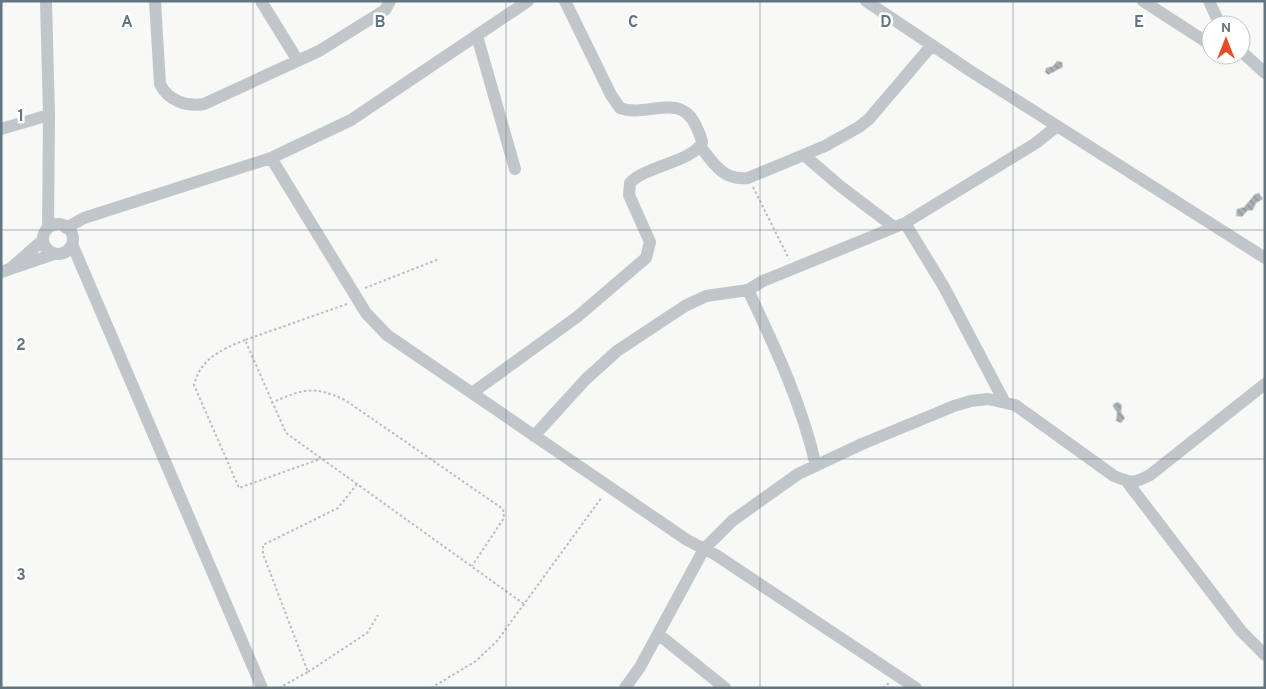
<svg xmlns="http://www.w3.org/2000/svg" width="1266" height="689" font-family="Overpass,sans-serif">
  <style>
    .building { fill: url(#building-back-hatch); stroke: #dadad8 }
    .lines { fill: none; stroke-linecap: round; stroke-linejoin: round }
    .path { stroke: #b9bdc0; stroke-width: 2; stroke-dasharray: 2.5 2.5; stroke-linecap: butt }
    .minor { stroke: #c1c6ca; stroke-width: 12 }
    .grid { fill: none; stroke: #637581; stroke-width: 1; stroke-opacity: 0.55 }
    .grid-label { font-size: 16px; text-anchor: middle; font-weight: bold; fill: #637581; stroke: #fff; stroke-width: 5; stroke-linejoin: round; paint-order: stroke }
  </style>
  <defs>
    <pattern id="building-back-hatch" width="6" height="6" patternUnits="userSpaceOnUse" patternTransform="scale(1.25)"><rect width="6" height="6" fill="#a8b1b7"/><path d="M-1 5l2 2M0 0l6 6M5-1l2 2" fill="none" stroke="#8c959a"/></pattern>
  </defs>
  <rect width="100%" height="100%" fill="#f8f8f6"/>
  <path class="building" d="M1057 61 1062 62 1063 67 1048 75 1045 72 1046 68 1053 66Z
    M1259 193 1263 199 1256 203 1253 210 1247 211 1242 217 1236 216 1237 209 1244 207 1255 194Z
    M1118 402 1122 405 1121 412 1125 418 1121 423 1116 421 1117 412 1113 407V404Z"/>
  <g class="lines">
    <path class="path" d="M753 187 789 259
      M365 288 439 259
      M347 304 245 340 286 433 524 604
      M245 340C222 349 200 359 194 385L239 488 320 459
      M271 403C303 389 313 385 345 400L503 509 504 518 472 566
      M308 672 367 633 378 615
      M279 688 308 672 263 554V545L338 508 357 484
      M431 688 476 661 497 641 602 497
      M883 688 889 683"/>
    <path class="minor" d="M46 1 49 115 48 228
      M155 1 160 84C168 101 187 107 204 104L319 51 385 10 390 1
      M261 1 298 61
      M866 1 972 72 1265 258
      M1143 1 1211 45
      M1209 1 1220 25
      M477 36 515 169
      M1241 51 1265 73
      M1 129 49 115
      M700 146C714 164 723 181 748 178L825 146 859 127 869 119 932 45
      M804 155 840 186 894 227
      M271 158 366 313 387 335 687 540 716 555 916 688
      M905 223 944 287 1004 401
      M43 239a15 15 0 1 1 30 0a15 15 0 1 1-30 0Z
      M66 228 84 218 271 158 351 120 528 1
      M72 244 262 688
      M11 268 43 240
      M1 272 54 254
      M748 290C775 347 802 404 816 466
      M472 393 577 317 646 258 650 242 629 195 630 183C645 166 695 161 702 142 701 136 698 130 695 124 679 92 646 118 620 108L611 95 565 1
      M534 436 586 379 617 351 685 306 706 296 748 290 763 281 905 223 1036 143 1057 126
      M1128 483 1241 631 1265 655
      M658 634 725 688
      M625 688 640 667 704 549 732 521 798 474 862 444 954 406 971 401 988 399 1015 405 1114 476C1131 483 1133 484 1150 475L1265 384"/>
  </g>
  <path class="grid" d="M253 1V688M506 1V688M760 1V688M1013 1V688M1 230H1265M1 459H1265"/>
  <g class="grid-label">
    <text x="127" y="27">A</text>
    <text x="380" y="27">B</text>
    <text x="633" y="27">C</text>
    <text x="886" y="27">D</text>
    <text x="1139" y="27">E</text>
    <text x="21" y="121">1</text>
    <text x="21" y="350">2</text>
    <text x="21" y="580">3</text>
  </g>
  <rect width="1266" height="689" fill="none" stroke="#637581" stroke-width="5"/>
  <g transform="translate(1226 40)"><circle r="24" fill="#ffffff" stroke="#c1c8cd"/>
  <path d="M0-4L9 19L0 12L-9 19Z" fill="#e74c27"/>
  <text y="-8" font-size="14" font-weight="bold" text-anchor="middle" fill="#637581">N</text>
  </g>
</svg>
